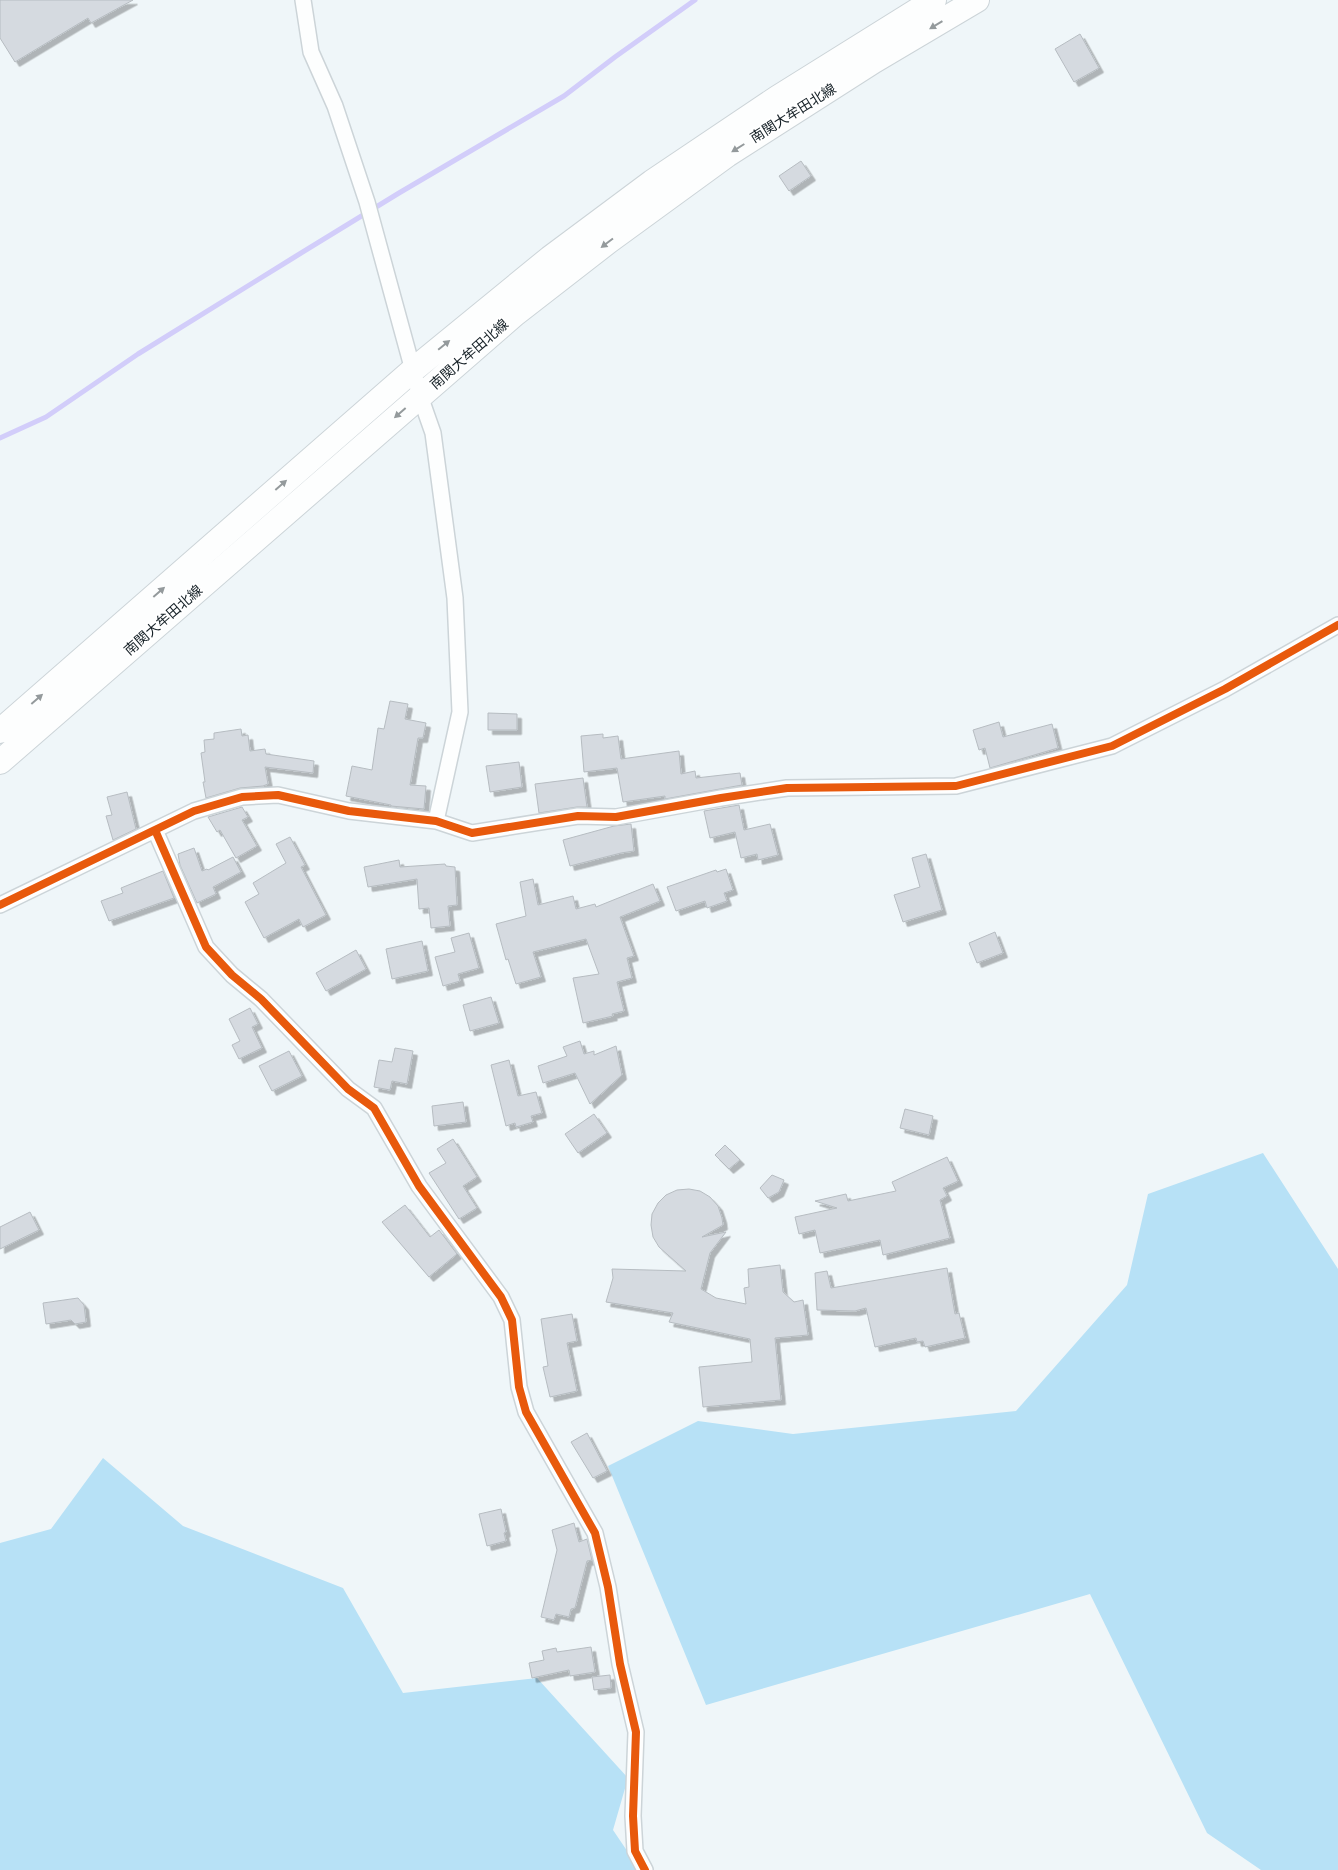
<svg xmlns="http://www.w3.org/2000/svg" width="1338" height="1870" font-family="Roboto,'Noto Sans JP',sans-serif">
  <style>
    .forest { fill: #b7e1f6 }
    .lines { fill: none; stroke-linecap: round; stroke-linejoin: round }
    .stream { stroke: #d2cdfa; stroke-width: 5 }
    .building { fill: #d5dae0; stroke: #b6bcc1; filter: url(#shadow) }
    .minor-casing { stroke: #ccd4d8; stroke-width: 18 }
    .primary-casing { stroke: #ccd4d8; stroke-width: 26 }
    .minor { stroke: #fdfefe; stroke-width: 15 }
    .primary { stroke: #fdfefe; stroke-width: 24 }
    .cycleway-casing { stroke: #fff; stroke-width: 11 }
    .cycleway { stroke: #e8590c; stroke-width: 8 }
    .oneway { fill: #949a9c }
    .labels { text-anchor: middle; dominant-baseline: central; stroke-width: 4; stroke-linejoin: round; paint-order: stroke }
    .street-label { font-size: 14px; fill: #141f25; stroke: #fff }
  </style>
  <defs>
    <filter id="shadow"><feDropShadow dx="4.5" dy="4.5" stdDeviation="0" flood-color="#0004"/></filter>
  </defs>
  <rect width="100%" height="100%" fill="#eff6f9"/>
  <path class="forest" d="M1263 1153 1338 1269V1870H1261L1207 1833 1090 1594 706 1705 608 1466 698 1421 793 1434 1016 1411 1127 1285 1148 1194Z
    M103 1458 183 1526 343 1588 403 1693 537 1678 628 1778 613 1830 640 1870H0V1543L51 1529Z"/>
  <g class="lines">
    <path class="stream" d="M0 438 46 417 138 354 293 258 399 193 564 96 615 57 695 0"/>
  </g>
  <path class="building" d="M0 0H133L91 23 88 18 15 62 0 38Z
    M1080 34 1099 68 1074 82 1055 49Z
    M801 161 811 176 789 191 779 176Z
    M390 701 408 704 405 719 426 723 423 738H418L410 785 426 786 424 809 391 806V805L346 796 352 766 372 770 378 728 384 729Z
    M488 713 517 714V730H488Z
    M999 722 1003 737 1052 724 1058 748 990 768 985 748 979 750 973 730Z
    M241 729 242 736 248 735 250 751 265 749 266 754 314 761 313 773 265 767 268 784 263 786 240 788 206 798 203 782H205L201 753 205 752 204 740 214 739V733Z
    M603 734V738L618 736 621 759 679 751 681 774 695 771 696 778 740 773 742 785 665 799V796L623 802 617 768 584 772 581 736Z
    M519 762 522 787 490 792 486 766Z
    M583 778 587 807H577L539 813 535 784Z
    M127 792 136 829 113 840 106 816 112 815 107 797Z
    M739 805 744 830 770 824 778 855 758 860 757 854 741 858 735 832 710 838 704 811Z
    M242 807 248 817 242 820 257 846 236 858 220 830 217 832 208 817Z
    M631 824 634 851 621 853 570 866 563 840 614 826Z
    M290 837 305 865 301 867 326 915 303 927 299 919 264 938 245 902 259 894 253 883 286 863 276 844Z
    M194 848 202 871 207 869 208 870 233 857 241 872 213 887 216 894 197 903 180 865 178 854Z
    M926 854 942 910 903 922 894 895 920 887 912 858Z
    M399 860 400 867 445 864 446 866 455 867 457 905 448 906 450 926 431 928 429 908 419 909 417 879 368 887 364 867Z
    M726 869 733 890 724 893 727 901 707 908 705 901 676 911 667 887 716 870 717 872Z
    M163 871 174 898 109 921 101 901 123 893 121 888Z
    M533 879 538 905 573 896 576 909 595 904 596 907 653 884 660 901 620 917 634 956 627 958 632 978 617 982 624 1011 612 1014 613 1016 583 1023 573 978 599 974 586 939 533 952 541 977 516 984 508 959 506 960 496 924 526 916 520 882Z
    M995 932 1003 953 977 963 969 943Z
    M469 933 479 968 458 974 460 981 443 986 435 957 455 952 451 938Z
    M422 941 428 971 392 979 386 949Z
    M356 950 366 969 326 991 316 973Z
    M491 997 499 1023 470 1031 463 1005Z
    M250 1008 258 1024 252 1027 262 1048 239 1059 232 1045 240 1041 229 1019Z
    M580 1041 584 1054 594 1051V1055L616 1046 622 1075 590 1104 575 1073 543 1083 538 1066 567 1056 563 1047Z
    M395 1048 413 1051 407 1084 392 1081 390 1090 374 1087 379 1060 392 1062Z
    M289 1051 302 1076 272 1091 259 1066Z
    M509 1060 518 1096 536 1092 542 1113 531 1116 533 1122 516 1127 515 1123 506 1126 491 1065Z
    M463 1102 466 1122 434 1126 432 1106Z
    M905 1109 933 1116 929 1135 900 1128Z
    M594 1114 607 1133 578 1153 565 1134Z
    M453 1139 477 1177 463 1186 477 1208 459 1219 429 1173 446 1163 437 1149Z
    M725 1145 740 1160 729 1169 715 1155Z
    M947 1157 958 1181 943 1188 947 1196 940 1200 950 1238 883 1255 880 1240 820 1253 815 1230 799 1234 795 1217 837 1208 815 1201 846 1194 848 1201 896 1191 892 1182Z
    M772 1175 784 1180 779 1192 768 1198 760 1188Z
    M689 1189 700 1191 710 1197 718 1206 722 1218 723 1225 702 1237 726 1232 710 1253 701 1289 716 1298 746 1304 744 1288 749 1287 748 1269 780 1265 783 1292 794 1302 803 1300 808 1335 775 1338 781 1400 703 1407 699 1367 752 1362 750 1339 669 1322 673 1313 606 1302 613 1278 612 1269 686 1271 659 1247 653 1237 651 1225 652 1214 658 1203 666 1195 677 1190Z
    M405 1205 430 1237 439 1230 457 1254 429 1277 382 1222Z
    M30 1212 39 1230 0 1249V1227Z
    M947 1268 955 1314 959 1313 965 1338 925 1347 923 1341 917 1342 916 1338 875 1347 866 1308 855 1311 817 1310 815 1273 827 1271 831 1288Z
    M78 1298 84 1305 86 1322 75 1324 71 1320 46 1324 43 1303Z
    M572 1314 577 1341 567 1343 577 1391 550 1397 543 1367 548 1366 541 1319Z
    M587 1433 607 1471 593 1478 571 1442Z
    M501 1509 506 1532 504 1533 506 1541 487 1546 479 1514Z
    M574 1523 579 1542 587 1539 592 1560 587 1561 575 1608 571 1609 569 1617 556 1614 554 1620 541 1617 557 1550 552 1530Z
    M591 1647 595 1672 570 1676 569 1670 532 1678 529 1663 544 1660 542 1651 556 1648 557 1652Z
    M610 1675 611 1688 594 1690 592 1677Z"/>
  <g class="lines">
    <g class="minor-casing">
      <path id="minor" d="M303 0 311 52 335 106 367 202 420 396 433 433 455 598 460 712 436 821
        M155 830 206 947 232 975 261 999 348 1089 374 1108 419 1186 501 1297 512 1320 519 1387 526 1412 595 1533 608 1587 620 1664 636 1732 633 1816 635 1851 645 1870
        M0 905 194 811 242 797 278 795 349 811 436 821 472 833 578 816 616 817 721 798 787 788 956 786 1112 746 1225 689 1338 625"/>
    </g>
    <g class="primary-casing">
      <path id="primary" d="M0 731 413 370 550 258 652 182 777 98 934 0
        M0 762 515 314 609 241 727 155 874 61 977 0"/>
    </g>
    <use href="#minor" class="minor"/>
    <use href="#primary" class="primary"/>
    <g class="cycleway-casing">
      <path id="cycleway" d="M155 830 206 947 232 975 261 999 348 1089 374 1108 419 1186 501 1297 512 1320 519 1387 526 1412 595 1533 608 1587 620 1664 636 1732 633 1816 635 1851 645 1870
        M0 905 194 811 242 797 278 795 349 811 436 821 472 833 578 816 616 817 721 798 787 788 956 786 1112 746 1225 689 1338 625"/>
    </g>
    <use href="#cycleway" class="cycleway"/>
  </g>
  <defs><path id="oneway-solid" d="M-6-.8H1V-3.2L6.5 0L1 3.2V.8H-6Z" transform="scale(1.25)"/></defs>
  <g class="oneway">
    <use href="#oneway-solid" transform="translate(936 25) rotate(149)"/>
    <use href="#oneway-solid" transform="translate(738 148) rotate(148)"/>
    <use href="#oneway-solid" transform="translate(607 243) rotate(143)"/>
    <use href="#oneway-solid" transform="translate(444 345) rotate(-39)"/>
    <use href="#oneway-solid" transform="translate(400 413) rotate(139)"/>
    <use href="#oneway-solid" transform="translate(281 485) rotate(-41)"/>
    <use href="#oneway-solid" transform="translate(159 592) rotate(-41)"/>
    <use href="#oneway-solid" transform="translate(37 699) rotate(-41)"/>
  </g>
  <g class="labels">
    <g class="street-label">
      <text transform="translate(793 113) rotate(-32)">南関大牟田北線</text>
      <text transform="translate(469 354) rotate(-41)">南関大牟田北線</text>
      <text transform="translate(163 620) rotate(-41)">南関大牟田北線</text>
    </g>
  </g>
</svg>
